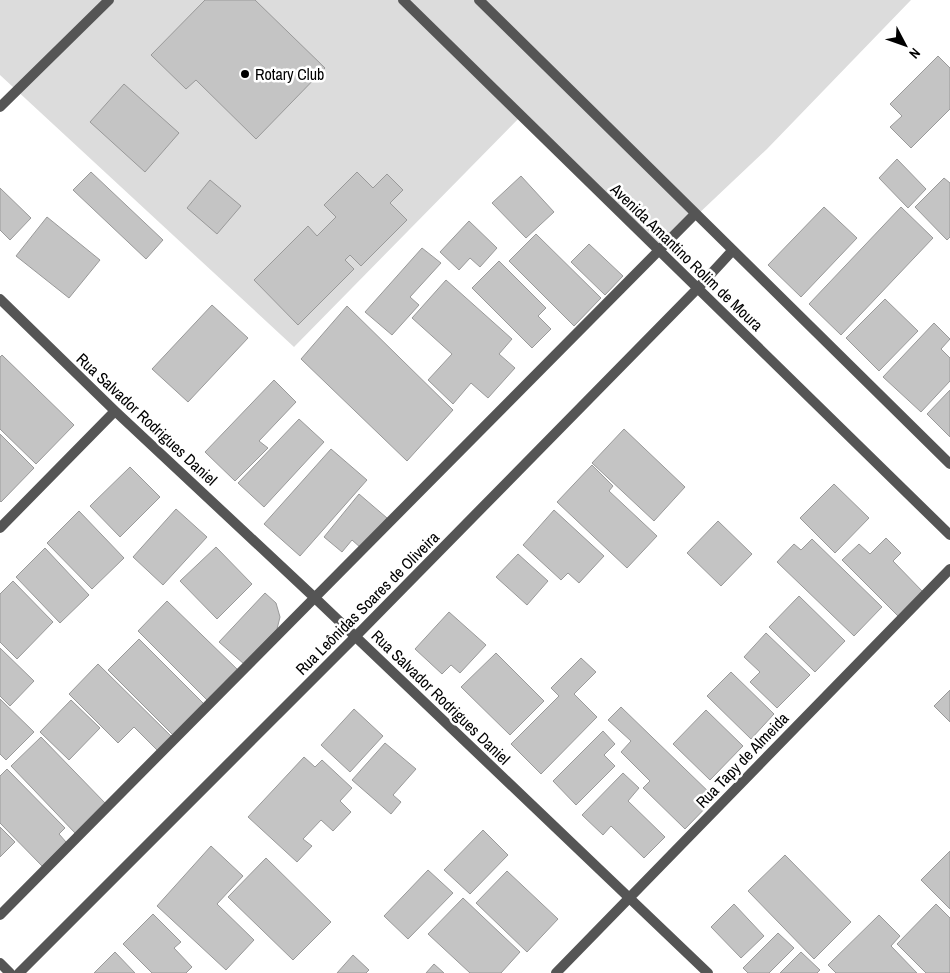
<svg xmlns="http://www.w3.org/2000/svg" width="950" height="973" font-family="'Archivo Narrow',sans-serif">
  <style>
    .green { fill: #dcdcdc }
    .building { fill: #c4c4c4; stroke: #999 }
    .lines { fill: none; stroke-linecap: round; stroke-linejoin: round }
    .minor { stroke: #555; stroke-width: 10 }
    .poi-dot { fill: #000; stroke: #fff; stroke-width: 2 }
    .labels { text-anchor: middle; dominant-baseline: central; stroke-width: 5; stroke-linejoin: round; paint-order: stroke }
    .poi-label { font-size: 16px; fill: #000; stroke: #fff; text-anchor: start }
    .street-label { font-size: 16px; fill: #000; stroke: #fff }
  </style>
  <rect width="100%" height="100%" fill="#fff"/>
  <path class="green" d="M0 0H911L767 149 659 251 521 116 294 347 0 75Z"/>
  <path class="building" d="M205 0H255L325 68 256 139 196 80 186 89 151 55Z
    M938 56 950 68V109L911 148 890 127 902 116 890 104Z
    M124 84 179 133 145 172 90 122Z
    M897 159 926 189 908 208 879 178Z
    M91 172 163 240 146 259 73 190Z
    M357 172 373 188 387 174 403 190 390 203 407 220 361 266 350 255 345 260 354 269 298 325 254 280 308 226 317 236 336 217 324 205Z
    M521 176 554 212 526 238 492 203Z
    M944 178 950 183V237L947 240 915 207Z
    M210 180 241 206 217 234 187 208Z
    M0 188 31 218 10 240 0 230Z
    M824 207 857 238 801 297 768 265Z
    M901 207 933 238 841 335 809 304Z
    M47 217 100 260 69 298 16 256Z
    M469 221 497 248 480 267 470 258 459 270 440 252Z
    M536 234 601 298 574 326 509 261Z
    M589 244 623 276 605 295 571 262Z
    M422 248 441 263 410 297 419 305 392 335 365 312Z
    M499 261 546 308 538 316 551 329 532 348 472 288Z
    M446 280 512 339 499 354 515 368 488 398 471 383 453 404 428 380 452 354 412 318Z
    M885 299 918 331 879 371 846 338Z
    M212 305 248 338 188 402 152 369Z
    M347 306 453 410 407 461 301 359Z
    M934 323 950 339 941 349 950 358V381L921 412 883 377Z
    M2 355 74 425 36 464 0 429V357Z
    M274 380 296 402 259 441 268 448 235 481 205 452Z
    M950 390V437L927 414Z
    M299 419 324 442 264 507 238 483Z
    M624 429 685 487 654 521 592 463Z
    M0 434 34 468 1 502 0 501Z
    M331 449 367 480 300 556 264 524Z
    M592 465 613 486 609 491 657 536 627 568 557 502Z
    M130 467 160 497 120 537 90 506Z
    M834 484 869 518 835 553 800 518Z
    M359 494 387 518 361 548 352 540 342 552 324 537Z
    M176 509 207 537 163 585 133 557Z
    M554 510 604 556 579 583 568 573 561 580 523 545Z
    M79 511 124 558 92 589 47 543Z
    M718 521 752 554 721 586 687 553Z
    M886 538 901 553 893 561 923 592 899 617 842 560 859 544 870 554Z
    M812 539 882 607 854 636 777 562 794 544 801 550Z
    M216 547 252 584 217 619 180 581Z
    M45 548 89 595 60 623 16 577Z
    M518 554 548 581 527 605 496 577Z
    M13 581 53 622 17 659 0 642V594Z
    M265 593 276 603 280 617 277 629 244 664 219 642Z
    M799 596 845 641 815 672 769 627Z
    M167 601 239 671 209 702 138 631Z
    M449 612 486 645 460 673 451 665 442 674 415 649Z
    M766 633 810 675 777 708 750 682 760 672 744 657Z
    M139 639 207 707 175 737 108 670Z
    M0 648 34 681 10 706 0 696Z
    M496 653 544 701 510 735 461 687Z
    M581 658 596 672 574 694 597 717 541 774 511 744 559 696 551 688Z
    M98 664 173 738 159 752 134 727 118 743 69 694Z
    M731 672 774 714 751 739 707 696Z
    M950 690V722L934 706Z
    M0 699 34 732 6 760 0 754Z
    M71 700 100 728 69 760 40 732Z
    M621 707 715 798 685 829 643 788 650 781 621 752 631 741 608 720Z
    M354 709 383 736 350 772 321 745Z
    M706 710 743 746 710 780 673 744Z
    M603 731 615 744 604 755 615 766 576 805 553 781Z
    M41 737 106 804 76 834 11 766Z
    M385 743 416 769 393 795 401 802 391 814 352 780Z
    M304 757 315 767 322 760 352 788 340 801 351 812 333 831 321 820 303 839 312 846 297 862 248 817Z
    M7 769 65 828 59 834 66 842 42 866 0 823V776Z
    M623 773 639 788 628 801 665 837 644 858 611 826 603 835 582 815Z
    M0 827 15 842 0 857Z
    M483 830 508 855 470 894 444 870Z
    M211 846 243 876 217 904 254 940 226 970 157 906Z
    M950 851V909L921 880Z
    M785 855 851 922 814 959 748 891Z
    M266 858 331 922 293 960 228 897Z
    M428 870 453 893 408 939 384 916Z
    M507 871 558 919 527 952 476 903Z
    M463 898 520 952 501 973H470L428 934Z
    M734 904 764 936 741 958 711 927Z
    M936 904 950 918V973H926L897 944Z
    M153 914 181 942 174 948 192 967 186 973H152L123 944Z
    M879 915 900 936 891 946 917 973H836L828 965Z
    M778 933 794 948 769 973H748L743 968Z
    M115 952 135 973H94Z
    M801 952 820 970 817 973H780Z
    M353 955 369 970 366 973H337Z
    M434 964 444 973H426Z"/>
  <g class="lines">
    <path class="minor" d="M403 0 950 535
      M479 0 950 464
      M0 107 109 0
      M0 299 115 411 315 598 708 973
      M0 528 115 411
      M0 915 695 214
      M0 963 10 973
      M19 973 356 636 697 289 732 251
      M556 973 950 569"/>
  </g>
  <circle class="poi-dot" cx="245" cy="74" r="5"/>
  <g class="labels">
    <g class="poi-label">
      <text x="255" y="74">Rotary Club</text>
    </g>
    <g class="street-label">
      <text transform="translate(687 257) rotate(44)">Avenida Amantino Rolim de Moura</text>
      <text transform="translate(147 419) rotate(43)">Rua Salvador Rodrigues Daniel</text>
      <text transform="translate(367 603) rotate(-45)">Rua Leônidas Soares de Oliveira</text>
      <text transform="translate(441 697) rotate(44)">Rua Salvador Rodrigues Daniel</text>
      <text transform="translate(742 760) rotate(-46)">Rua Tapy de Almeida</text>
    </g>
  </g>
  <g transform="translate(905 45) rotate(131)" stroke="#ffffff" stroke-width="4" paint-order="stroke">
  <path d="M0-4L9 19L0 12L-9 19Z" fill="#000000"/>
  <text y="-8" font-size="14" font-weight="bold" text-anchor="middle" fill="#000000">N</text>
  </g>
</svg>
